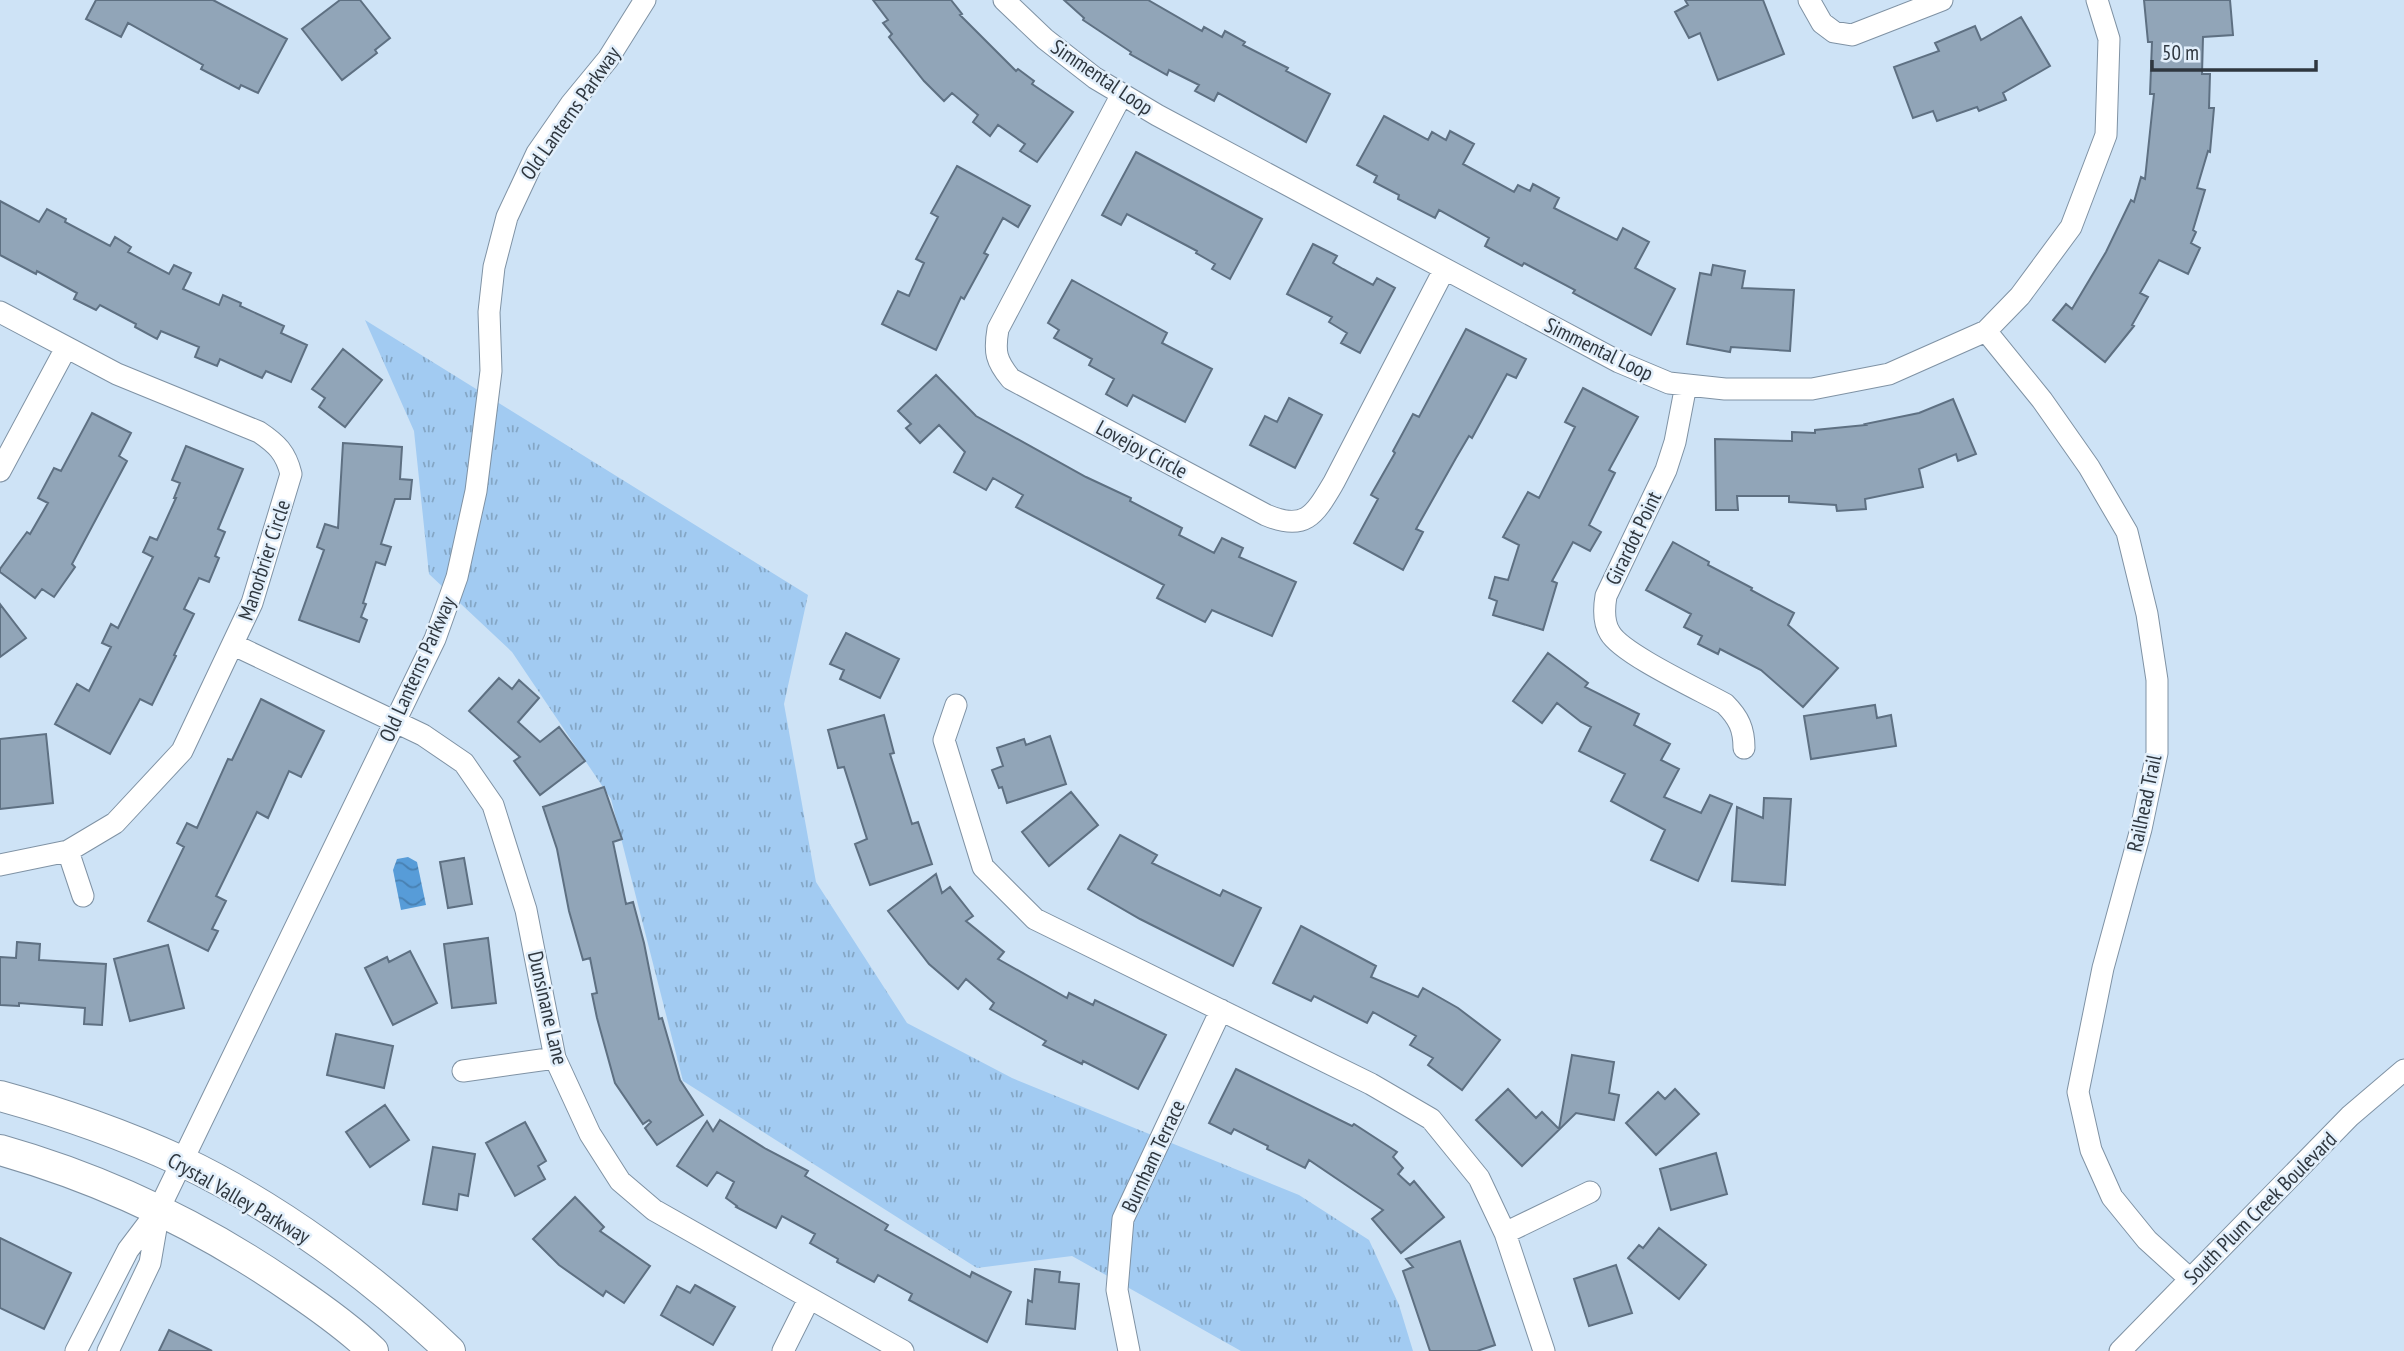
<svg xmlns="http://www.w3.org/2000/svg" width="2404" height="1351" font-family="'PT Sans Narrow',sans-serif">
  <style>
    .grass { fill: url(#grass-tufts) }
    .water { fill: url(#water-waves) }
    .building { fill: #91a5b8; stroke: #5e7082; stroke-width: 2 }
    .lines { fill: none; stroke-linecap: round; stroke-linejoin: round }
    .street-casing { stroke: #7f92a4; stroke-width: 23 }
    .secondary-casing { stroke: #7f92a4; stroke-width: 32 }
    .street { stroke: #fff; stroke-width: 21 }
    .secondary { stroke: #fff; stroke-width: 30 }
    .labels { text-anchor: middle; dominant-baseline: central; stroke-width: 5; stroke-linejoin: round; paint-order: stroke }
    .street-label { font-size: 21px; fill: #2f373f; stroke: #e2effb }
  </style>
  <defs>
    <pattern id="grass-tufts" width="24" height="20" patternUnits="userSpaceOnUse" patternTransform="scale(1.75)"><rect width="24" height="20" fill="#a2cbf2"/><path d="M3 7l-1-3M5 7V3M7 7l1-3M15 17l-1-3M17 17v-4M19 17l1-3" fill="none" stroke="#84a6c5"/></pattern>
    <pattern id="water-waves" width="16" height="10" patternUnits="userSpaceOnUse" patternTransform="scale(1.75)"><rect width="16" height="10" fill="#579cd8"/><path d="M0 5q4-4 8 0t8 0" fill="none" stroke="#4880b1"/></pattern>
  </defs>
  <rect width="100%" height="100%" fill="#cee3f6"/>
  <path class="grass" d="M365 320 808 595 784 704 816 882 907 1023 1012 1078 1299 1195 1369 1240 1399 1305 1413 1351H1241L1072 1256 977 1268 683 1081 611 799 512 652 429 574 414 431Z"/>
  <path class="water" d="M408 857 417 862 426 905 401 910 393 870 397 859Z"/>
  <path class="building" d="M96 0H213L287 39 258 93 241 85 239 89 201 69 203 65 128 23 121 37 86 19Z
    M340 0H360L390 38 375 50 377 53 342 80 302 29Z
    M873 0H951L962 14 960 15 1016 71 1018 69 1034 81 1032 84 1073 112 1037 162 1020 151 1025 144 998 125 990 136 973 122 978 115 952 93 944 101 924 81 889 37 892 34 883 23 888 20Z
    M1064 0H1148L1202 31 1204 27 1222 37 1225 31 1245 42 1243 45 1288 68 1286 71 1330 94 1306 142 1218 93 1214 101 1195 91 1199 85 1169 70 1167 75 1130 54 1131 52 1083 20 1084 18Z
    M1685 0H1763L1784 54 1718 80 1700 33 1689 38 1675 12 1688 5Z
    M2144 0H2230L2233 35 2203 37 2202 74H2210L2209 108H2214L2210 152 2208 151 2197 188 2205 190 2193 230 2196 232 2191 243 2200 248 2188 274 2159 260 2140 293 2148 297 2132 325 2134 326 2105 362 2053 320 2066 304 2072 309 2106 252 2131 200 2134 202 2141 177 2145 179 2154 94H2150L2152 42H2148Z
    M2021 17 2050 66 2003 93 2006 100 1979 111 1977 107 1937 121 1933 111 1913 118 1894 67 1939 51 1935 43 1975 26 1981 40Z
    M1384 116 1428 140 1432 132 1446 140 1450 131 1474 144 1463 164 1514 192 1518 185 1530 191 1533 184 1559 198 1554 208 1617 240 1623 228 1649 242 1635 268 1675 289 1651 335 1573 293 1575 290 1524 263 1522 266 1485 246 1489 238 1439 210 1435 218 1398 199 1399 195 1374 182 1377 176 1357 165Z
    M1136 152 1262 219 1230 279 1212 269 1215 264 1196 253 1197 251 1146 224 1127 214 1121 225 1102 215Z
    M957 166 1030 206 1018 227 1003 218 984 253 988 255 964 299 961 297 936 350 882 324 898 291 909 296 924 263 916 259 938 217 931 213Z
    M0 201 39 222 47 209 66 219 65 222 110 246 115 237 131 247 128 252 169 274 174 265 191 273 183 289 219 305 223 295 241 303 240 306 284 326 281 333 307 345 291 382 266 371 262 378 220 359 217 366 195 357 199 347 161 331 157 339 135 327 136 324 100 305 96 310 74 299 77 293 37 271 36 274 0 255Z
    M1313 244 1337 256 1333 263 1343 269 1373 285 1377 278 1395 288 1360 353 1341 343 1347 333 1329 322 1332 317 1287 294Z
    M1713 265 1745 271 1742 288 1794 290 1790 351 1731 347 1730 352 1687 344 1700 273 1711 275Z
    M1072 280 1167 333 1162 343 1212 369 1185 422 1133 395 1127 406 1106 394 1114 379 1089 365 1092 359 1054 338 1059 330 1048 323Z
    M1466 329 1526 359 1516 378 1507 374 1472 438 1469 436 1456 458 1416 529 1423 532 1403 570 1354 543 1378 499 1371 495 1395 453 1393 451 1413 414 1419 417Z
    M343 349 382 380 345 427 319 407 325 398 312 389Z
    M936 375 976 416 1086 477 1131 498 1130 501 1182 528 1179 535 1214 553 1222 538 1243 548 1239 557 1296 582 1272 636 1212 610 1205 622 1157 598 1164 585 1016 507 1023 495 993 478 986 490 954 472 965 452 939 425 920 443 906 428 911 424 898 411Z
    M1583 388 1638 417 1609 470 1615 473 1589 525 1601 532 1590 551 1573 542 1552 581 1557 583 1543 630 1493 615 1497 601 1489 598 1495 577 1508 580 1519 545 1503 537 1528 492 1539 498 1575 427 1565 422Z
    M1289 398 1322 415 1295 468 1250 445 1265 416 1277 422Z
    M1953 399 1976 454 1958 461 1956 454 1919 469 1923 487 1865 499 1866 509 1837 511 1836 505 1789 502V496H1737L1738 510H1716L1715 439 1792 441V432L1815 433V430L1866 425 1865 424 1919 413Z
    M92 413 131 433 119 456 127 461 72 564 75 567 54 597 42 589 35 598 0 572V569L27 532 30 534 48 503 38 498 54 468 61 471Z
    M343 443 402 447 400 479 412 480 410 499H395L381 544 391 547 385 565 376 562 363 603 366 604 361 617 367 620 359 642 299 620 324 550 317 547 325 524 338 528Z
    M186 446 243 469 218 529 225 532 215 556 219 558 209 582 199 578 184 609 194 614 174 655 176 656 152 705 140 699 110 754 55 724 77 684 89 691 111 647 102 643 111 624 118 628 153 557 143 552 150 537 157 540 176 498H174L180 483 172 480Z
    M1673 542 1709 562 1708 565 1752 588 1751 590 1794 613 1788 625 1838 668 1803 707 1761 670 1720 649 1718 654 1698 644 1702 636 1684 627 1691 614 1646 590Z
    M0 604 26 638 0 657Z
    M846 633 899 659 880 698 840 679 844 670 830 664Z
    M1548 653 1588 683 1585 687 1639 714 1634 725 1670 744 1661 760 1679 769 1664 797 1701 813 1710 795 1732 804 1698 881 1651 860 1665 830 1611 801 1625 774 1579 751 1591 727 1581 722 1557 703 1542 723 1513 701Z
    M499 678 512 689 519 680 539 698 518 722 540 742 559 727 585 761 540 795 514 761 520 757 469 711Z
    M261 699 324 731 301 777 289 771 268 818 257 812 216 896 226 901 212 929 218 931 208 951 148 921 184 847 177 843 187 823 197 828 228 759 232 760Z
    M1875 705 1877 718 1891 715 1896 746 1811 759 1804 716Z
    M884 715 894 753 890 754 912 824 918 822 932 864 870 885 855 844 867 839 844 767 838 768 828 730Z
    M46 734 53 803 0 809V739Z
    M1050 736 1066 784 1007 803 1002 787 999 788 992 770 1003 766 997 748 1024 739 1026 745Z
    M604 787 622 839 613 842 626 904 633 902 644 943 659 1019 662 1018 680 1080 703 1115 657 1145 645 1128 651 1122 649 1120 643 1124 615 1083 597 1018 592 994 597 993 590 958 583 960 569 911 557 849 543 807Z
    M1071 792 1098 825 1049 866 1022 832Z
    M1764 798 1791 799 1785 885 1732 881 1737 807 1763 818Z
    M1120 835 1157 855 1152 863 1220 896 1223 890 1261 908 1233 966 1140 919 1088 889Z
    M464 858 472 904 448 908 440 862Z
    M936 874 942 893 950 887 973 916 966 921 1004 952 998 959 1067 998 1069 993 1093 1005 1095 1000 1166 1035 1138 1089 1083 1061 1082 1064 1043 1045 1046 1041 990 1009 994 1003 966 979 958 989 929 964 888 911Z
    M1301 926 1376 966 1371 977 1418 997 1423 988 1458 1008 1500 1040 1462 1090 1428 1065 1433 1058 1410 1045 1416 1036 1373 1012 1367 1023 1314 996 1311 1001 1273 983Z
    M488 938 496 1003 452 1008 444 944Z
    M17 942 40 944 39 960 106 964 102 1025 84 1024 85 1008 19 1003V1006L0 1005V957L16 958Z
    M168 945 184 1008 130 1021 114 959Z
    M410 951 437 1003 393 1025 365 968 387 957 389 962Z
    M336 1034 393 1046 384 1088 327 1075Z
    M1572 1055 1614 1062 1609 1093 1619 1095 1614 1120 1576 1113 1522 1166 1476 1120 1508 1089 1536 1118 1542 1112 1559 1129Z
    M1236 1069 1352 1126 1354 1124 1397 1152 1393 1157 1403 1168 1398 1174 1410 1185 1414 1181 1444 1217 1401 1253 1372 1219 1383 1210 1309 1160 1305 1168 1267 1149 1268 1146 1234 1129 1231 1134 1209 1123Z
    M1675 1089 1699 1114 1656 1155 1626 1123 1658 1092 1665 1099Z
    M385 1105 409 1140 370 1167 346 1132Z
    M720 1120 766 1149 808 1171 805 1176 888 1225 885 1230 970 1277 972 1272 1011 1292 987 1342 909 1300 912 1294 878 1275 874 1282 837 1262 838 1259 810 1243 815 1234 782 1216 776 1228 736 1207 737 1206 726 1198 734 1182 717 1172 707 1186 677 1166 707 1121 713 1131Z
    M525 1122 546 1161 538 1166 545 1179 515 1196 486 1143Z
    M433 1147 475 1154 468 1196 459 1194 457 1210 423 1204Z
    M1716 1153 1727 1194 1671 1210 1660 1169Z
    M575 1197 604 1227 600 1231 650 1266 624 1303 606 1291 603 1296 559 1265 533 1239Z
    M1659 1228 1706 1265 1679 1299 1628 1258 1639 1245 1643 1248Z
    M0 1238 71 1273 44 1329 0 1308Z
    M1460 1241 1495 1345 1477 1351H1430L1403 1271 1413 1267 1406 1259Z
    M1616 1265 1632 1313 1589 1326 1574 1279Z
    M1035 1269 1060 1272 1059 1282 1079 1284 1075 1329 1026 1324 1028 1300 1032 1302Z
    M695 1285 735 1307 713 1345 661 1315 677 1286 690 1293Z
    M169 1330 212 1351H159Z"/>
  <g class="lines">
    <g class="street-casing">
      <path id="street" d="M1004 0 1045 39 1095 78 1157 115 1619 362 1669 383 1725 389H1812L1889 374 1986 331 2020 296 2071 227 2106 135 2109 39 2097 0
        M1809 0 1822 23 1834 32 1852 35 1942 0
        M1122 94 998 329C994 352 996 361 1011 379L1266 515C1306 532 1315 514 1334 482L1444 270
        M0 312 117 374 259 432C277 444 286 453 291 474L252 603 182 751 115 823 68 851 0 865
        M1986 331 2042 400 2089 467 2127 532 2147 614 2157 680V753L2141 829 2103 968 2078 1092 2091 1150 2112 1197 2147 1240 2190 1279
        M1686 385 1675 442 1666 470 1606 596C1604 608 1603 622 1610 633 1622 654 1700 690 1725 704 1739 718 1744 729 1744 748
        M0 471 66 348
        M234 645 423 735 464 763 493 805 526 910 555 1058 590 1134 620 1181 654 1210 903 1351
        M956 705 944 740 983 867 1035 919 1371 1084 1431 1119 1479 1178 1505 1233 1544 1351
        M68 851 83 896
        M463 1071 555 1058
        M1505 1233 1590 1192
        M76 1351 128 1250 159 1209 435 639 457 577 476 491 491 371 489 312 494 267 507 217 537 153 571 104 608 59 645 0
        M108 1351 150 1263 159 1211
        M783 1351 809 1299
        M1129 1351 1117 1290 1123 1219 1221 1010
        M2120 1351 2350 1116 2404 1070"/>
    </g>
    <g class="secondary-casing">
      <path id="secondary" d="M0 1096C62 1113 122 1134 181 1161 276 1206 374 1278 450 1351
        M0 1150C106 1180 202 1226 293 1289 321 1308 349 1328 373 1351"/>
    </g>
    <use href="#street" class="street"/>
    <use href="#secondary" class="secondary"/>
  </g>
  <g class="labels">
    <g class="street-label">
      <text transform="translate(1102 77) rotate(34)">Simmental Loop</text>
      <text transform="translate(570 113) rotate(-55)">Old Lanterns Parkway</text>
      <text transform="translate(1599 349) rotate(26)">Simmental Loop</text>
      <text transform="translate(1142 449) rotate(28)">Lovejoy Circle</text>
      <text transform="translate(1633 538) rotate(-64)">Girardot Point</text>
      <text transform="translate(264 560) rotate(-72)">Manorbrier Circle</text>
      <text transform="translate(417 669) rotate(-66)">Old Lanterns Parkway</text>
      <text transform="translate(2144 803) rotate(-78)">Railhead Trail</text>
      <text transform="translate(548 1008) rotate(77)">Dunsinane Lane</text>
      <text transform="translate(1153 1156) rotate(-65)">Burnham Terrace</text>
      <text transform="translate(239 1198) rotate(30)">Crystal Valley Parkway</text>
      <text transform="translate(2260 1208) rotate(-45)">South Plum Creek Boulevard</text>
    </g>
  </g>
  <path d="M2152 60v10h164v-10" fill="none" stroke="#2f373f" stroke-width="3.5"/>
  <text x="2162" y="60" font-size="21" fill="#2f373f" stroke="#e2effb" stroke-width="5" paint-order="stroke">50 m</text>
</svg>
